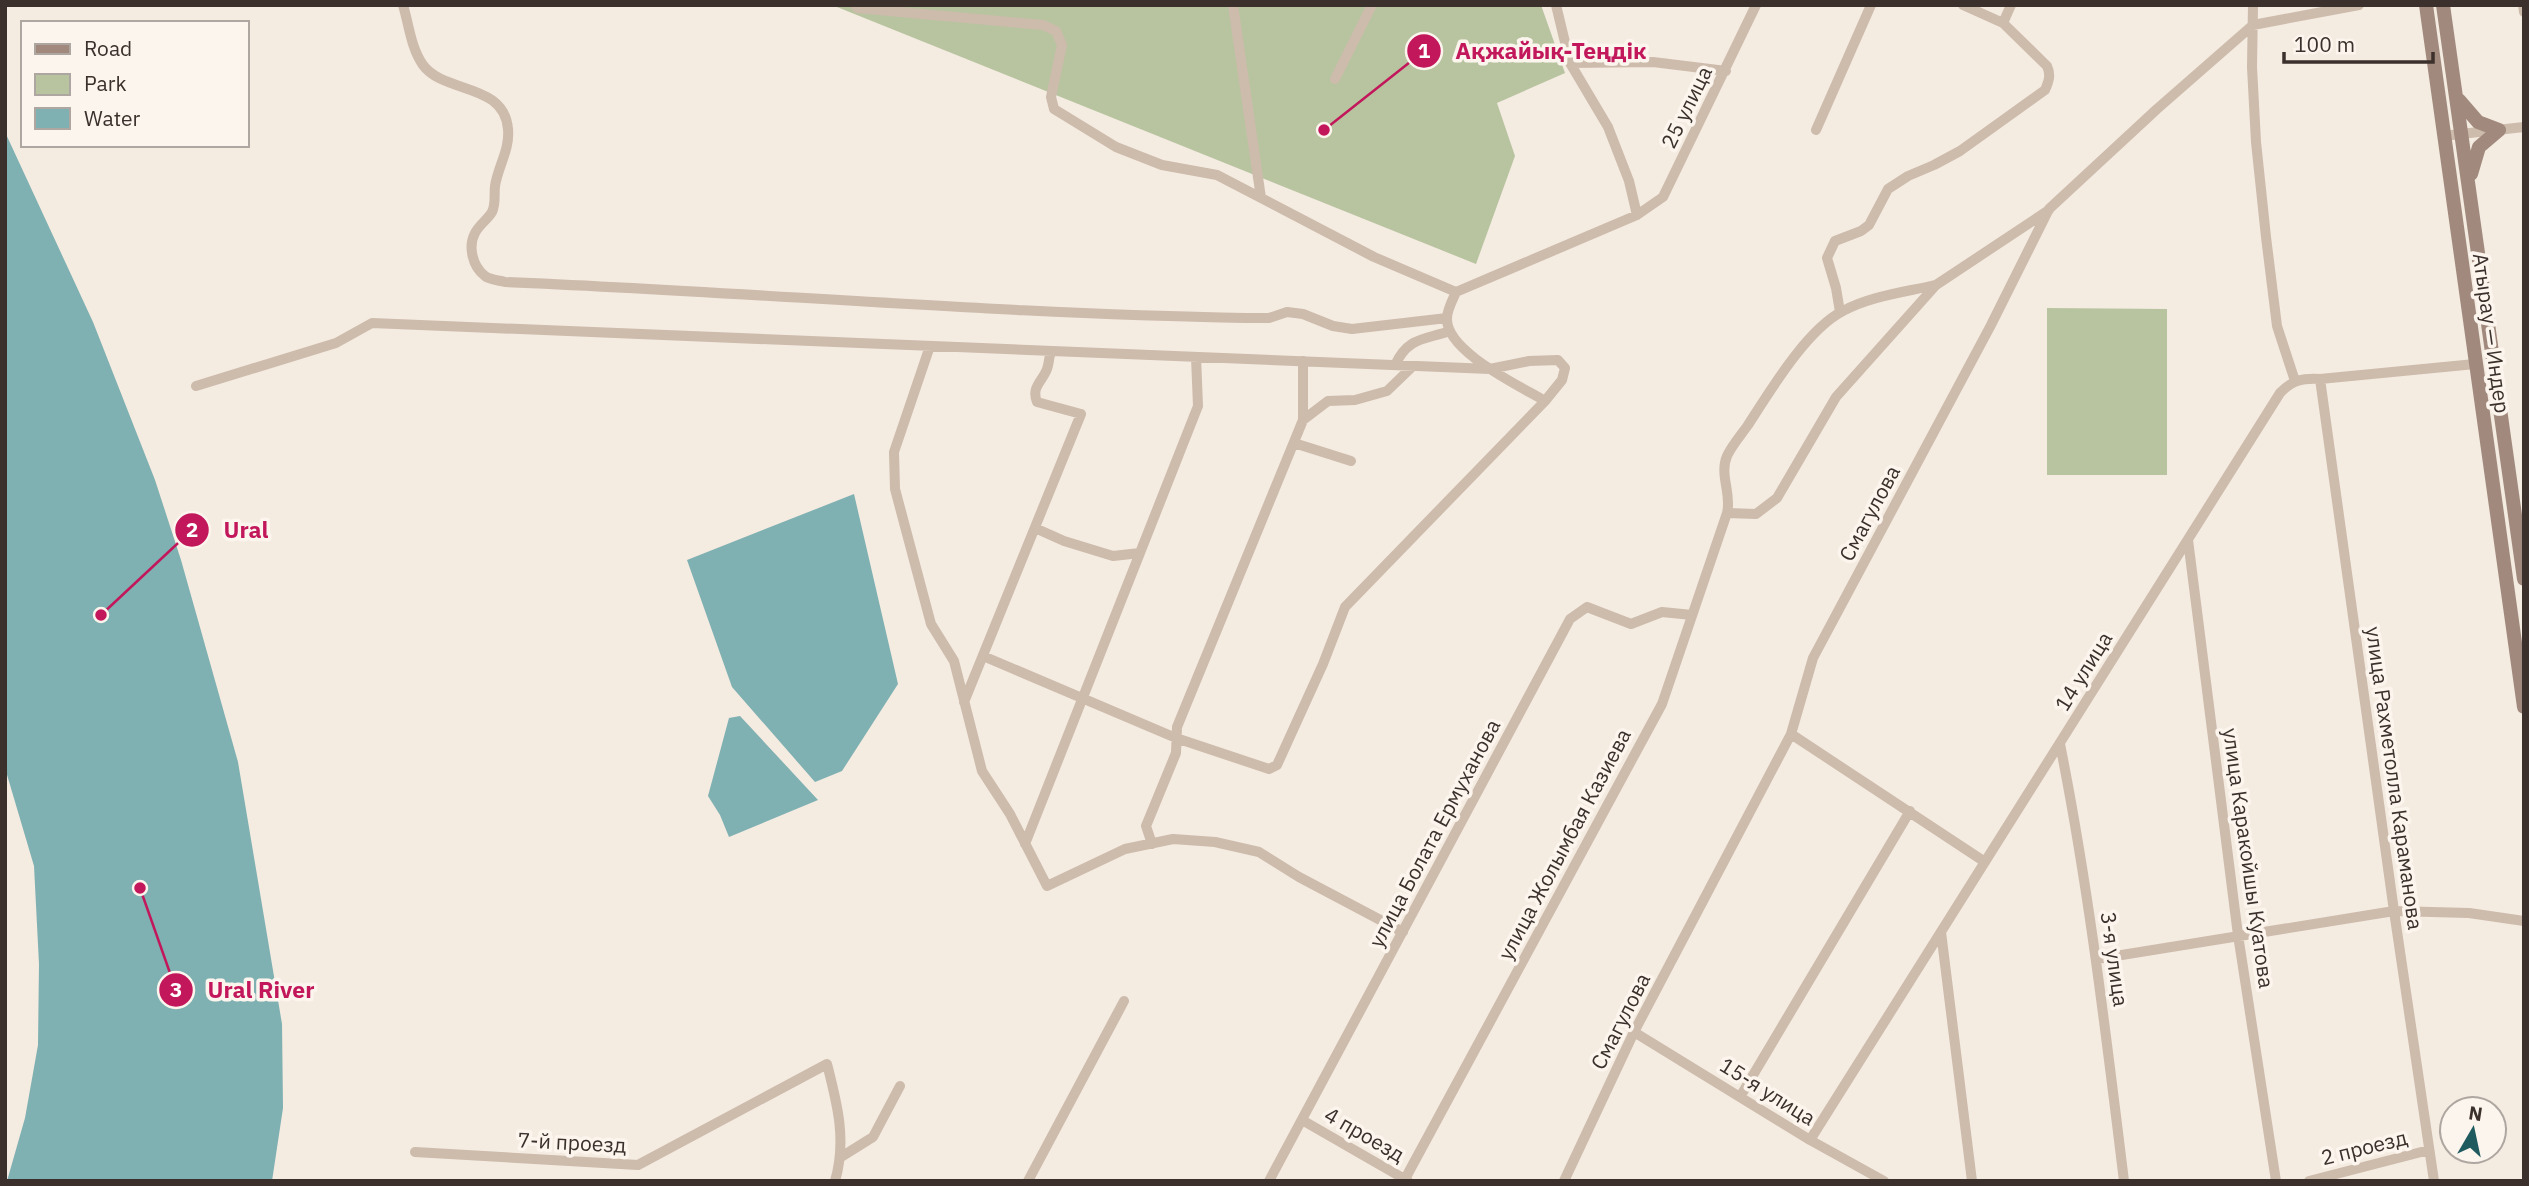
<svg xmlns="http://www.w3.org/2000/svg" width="2529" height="1186" font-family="'IBM Plex Sans',sans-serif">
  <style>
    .green { fill: #b8c4a0 }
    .water { fill: #7fb0b2 }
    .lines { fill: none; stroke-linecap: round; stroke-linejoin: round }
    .minor { stroke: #cdbbac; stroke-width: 10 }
    .secondary { stroke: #a18a7d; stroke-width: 14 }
    .labels { text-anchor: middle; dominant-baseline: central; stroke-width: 7; stroke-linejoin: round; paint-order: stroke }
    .street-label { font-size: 21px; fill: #3b302b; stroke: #fbf5ee }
    .leader { fill: none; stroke: #c2185b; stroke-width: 2.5 }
    .callout-dot { fill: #c2185b; stroke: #fbf5ee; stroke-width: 2.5 }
    .mark-label { font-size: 21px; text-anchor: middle; font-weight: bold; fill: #fff }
    .callout-label { font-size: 23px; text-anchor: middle; font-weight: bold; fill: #c2185b; stroke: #fbf5ee; stroke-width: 7; stroke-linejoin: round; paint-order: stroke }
  </style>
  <rect width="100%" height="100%" fill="#f4ebe1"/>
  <path class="green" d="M832 5H1541L1565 73 1497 103 1515 156 1476 264Z
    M2047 308 2167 309V475H2047Z"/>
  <path class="water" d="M5 132 93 322 155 480 181 560 238 762 282 1024 283 1108 272 1181H7L25 1118 38 1045 39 964 34 866 5 768Z
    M854 494 898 684 842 771 815 782 732 687 687 560Z
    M740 716 818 800 729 837 720 815 708 796 729 718Z"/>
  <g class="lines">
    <path class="minor" d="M403 5C409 25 411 48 423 65 444 94 504 82 508 129 510 150 498 166 495 186 494 194 496 204 492 212 488 219 479 225 475 233 468 246 472 266 485 276 490 280 498 280 505 282 752 292 999 314 1246 318H1269L1287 312 1303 314 1333 326 1352 329 1447 318
      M855 5 857 8 1043 25 1056 31 1062 45 1051 97 1054 109 1116 147 1162 165 1217 175 1374 257 1456 292 1637 215 1663 197 1756 5
      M1233 5 1261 198
      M1556 5 1570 63 1608 127 1629 181 1637 215
      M2253 5 2252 67 2256 142 2266 237 2277 326 2295 381
      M2523 5 2524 12
      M2003 23 2011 5
      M1570 63 1653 62 1726 71
      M1335 79 1372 5
      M1816 130 1871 5
      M2443 136 2524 127
      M1456 292C1453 299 1447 310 1447 318 1445 351 1520 386 1545 401
      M1840 312 1836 288 1827 258 1835 241 1861 231 1869 225 1888 189 1908 176 1934 165 1960 151 2045 90C2049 81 2051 75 2047 66L2003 23 1963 5
      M930 346 894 452 895 489 931 624 954 661 982 771 1010 814 1047 886 1125 849 1173 839 1215 842 1259 852 1299 877 1403 932
      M1395 365C1408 337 1424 340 1450 331
      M2320 379 2394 911 2434 1181
      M196 386 336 343 372 323 1490 369 1529 361 1558 360 1565 368 1562 380 1545 401 1345 607 1323 664 1277 765 1269 769 1176 738 983 656
      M1303 420 1328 401 1355 400 1387 391 1413 366
      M1294 443 1351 461
      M1727 513C1732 494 1719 475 1727 456 1732 445 1741 435 1748 425 1770 391 1807 329 1843 311 1870 296 1906 292 1935 285
      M1035 528 1064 541 1113 556 1140 553
      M2188 540 2238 935 2276 1181
      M964 702 1081 414 1037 402C1031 387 1042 382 1047 369 1049 364 1049 357 1051 351
      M1791 734 1985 862
      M2060 744C2089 889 2106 1035 2124 1181
      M1025 844 1198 406 1196 357
      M1152 844 1146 826 1176 753 1177 727 1303 420V361
      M1941 932 1972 1181
      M2097 959 2394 911 2469 913 2524 921
      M1634 1032 1810 1140 1884 1181
      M1740 1097 1910 811
      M1302 1120 1408 1181
      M1810 1140 2280 393C2292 380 2303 378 2320 379L2475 364
      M415 1152 638 1165 827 1064C837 1103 847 1140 835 1181
      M841 1157 873 1137 900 1086
      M1405 1179 1662 704 1727 513 1756 514 1777 498 1836 397 1936 285 2049 210
      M1028 1181 1124 1001
      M1269 1181 1570 619 1587 607 1631 624 1662 612 1692 615
      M1564 1181 1634 1032 1791 734 1813 658 1991 325 2049 209 2157 109 2253 25 2359 5
      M2309 1181 2429 1150"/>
    <path class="secondary" d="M2426 5 2524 707
      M2443 5 2524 579
      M2459 100 2478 122 2499 130
      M2471 174 2479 147 2499 130"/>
  </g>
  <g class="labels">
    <g class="street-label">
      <text transform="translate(1686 107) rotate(-64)">25 улица</text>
      <text transform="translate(2492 333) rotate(82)">Атырау — Индер</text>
      <text transform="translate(1869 513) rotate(-62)">Смагулова</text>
      <text transform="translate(2083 671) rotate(-58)">14 улица</text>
      <text transform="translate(2395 778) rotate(82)">улица Рахметолла Караманова</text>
      <text transform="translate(1434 833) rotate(-62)">улица Болата Ермуханова</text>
      <text transform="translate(1564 844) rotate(-62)">улица Жолымбая Казиева</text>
      <text transform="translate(2249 858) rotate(82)">улица Каракойшы Куатова</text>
      <text transform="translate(2115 959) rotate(82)">3-я улица</text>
      <text transform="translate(1620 1021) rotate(-63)">Смагулова</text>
      <text transform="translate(1768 1091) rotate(32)">15-я улица</text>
      <text transform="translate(1365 1134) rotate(30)">4 проезд</text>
      <text transform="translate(572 1142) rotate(3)">7-й проезд</text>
      <text transform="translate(2364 1147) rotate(-14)">2 проезд</text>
    </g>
  </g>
  <path class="leader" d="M1324 130L1424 51M101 615L192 530M140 888L176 990"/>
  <g class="callout-dot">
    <circle cx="1324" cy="130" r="7"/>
    <circle cx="101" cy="615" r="7"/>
    <circle cx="140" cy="888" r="7"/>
    <circle cx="1424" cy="51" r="18"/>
    <circle cx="192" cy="530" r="18"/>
    <circle cx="176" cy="990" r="18"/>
  </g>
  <g class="mark-label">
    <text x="1424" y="58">1</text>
    <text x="192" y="537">2</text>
    <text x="176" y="997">3</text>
  </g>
  <g class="callout-label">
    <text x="1551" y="59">Ақжайық-Теңдік</text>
    <text x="246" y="538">Ural</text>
    <text x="261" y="998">Ural River</text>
  </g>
  <rect width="2529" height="1186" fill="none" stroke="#3b302b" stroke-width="14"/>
  <rect x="21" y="21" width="228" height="126" fill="#fbf5ee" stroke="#aea6a0" stroke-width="2"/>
  <rect x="35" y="44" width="35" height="10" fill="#a18a7d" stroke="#aea6a0" stroke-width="2"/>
  <text x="84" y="56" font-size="21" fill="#3b302b">Road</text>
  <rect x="35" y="74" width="35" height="21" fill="#b8c4a0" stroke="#aea6a0" stroke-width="2"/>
  <text x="84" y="91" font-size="21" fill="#3b302b">Park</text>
  <rect x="35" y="108" width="35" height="21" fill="#7fb0b2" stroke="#aea6a0" stroke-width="2"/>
  <text x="84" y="126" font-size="21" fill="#3b302b">Water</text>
  <g transform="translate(2473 1130) rotate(9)"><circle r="33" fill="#fbf5ee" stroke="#aea6a0" stroke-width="2"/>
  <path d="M0-5L12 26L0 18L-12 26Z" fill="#1f5a5e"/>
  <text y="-10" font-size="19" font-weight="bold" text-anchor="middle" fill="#3b302b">N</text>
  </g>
  <path d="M2284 52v10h149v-10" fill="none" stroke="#3b302b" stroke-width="3.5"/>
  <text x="2294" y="52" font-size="21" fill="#3b302b" stroke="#fbf5ee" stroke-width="5" paint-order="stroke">100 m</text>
</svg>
